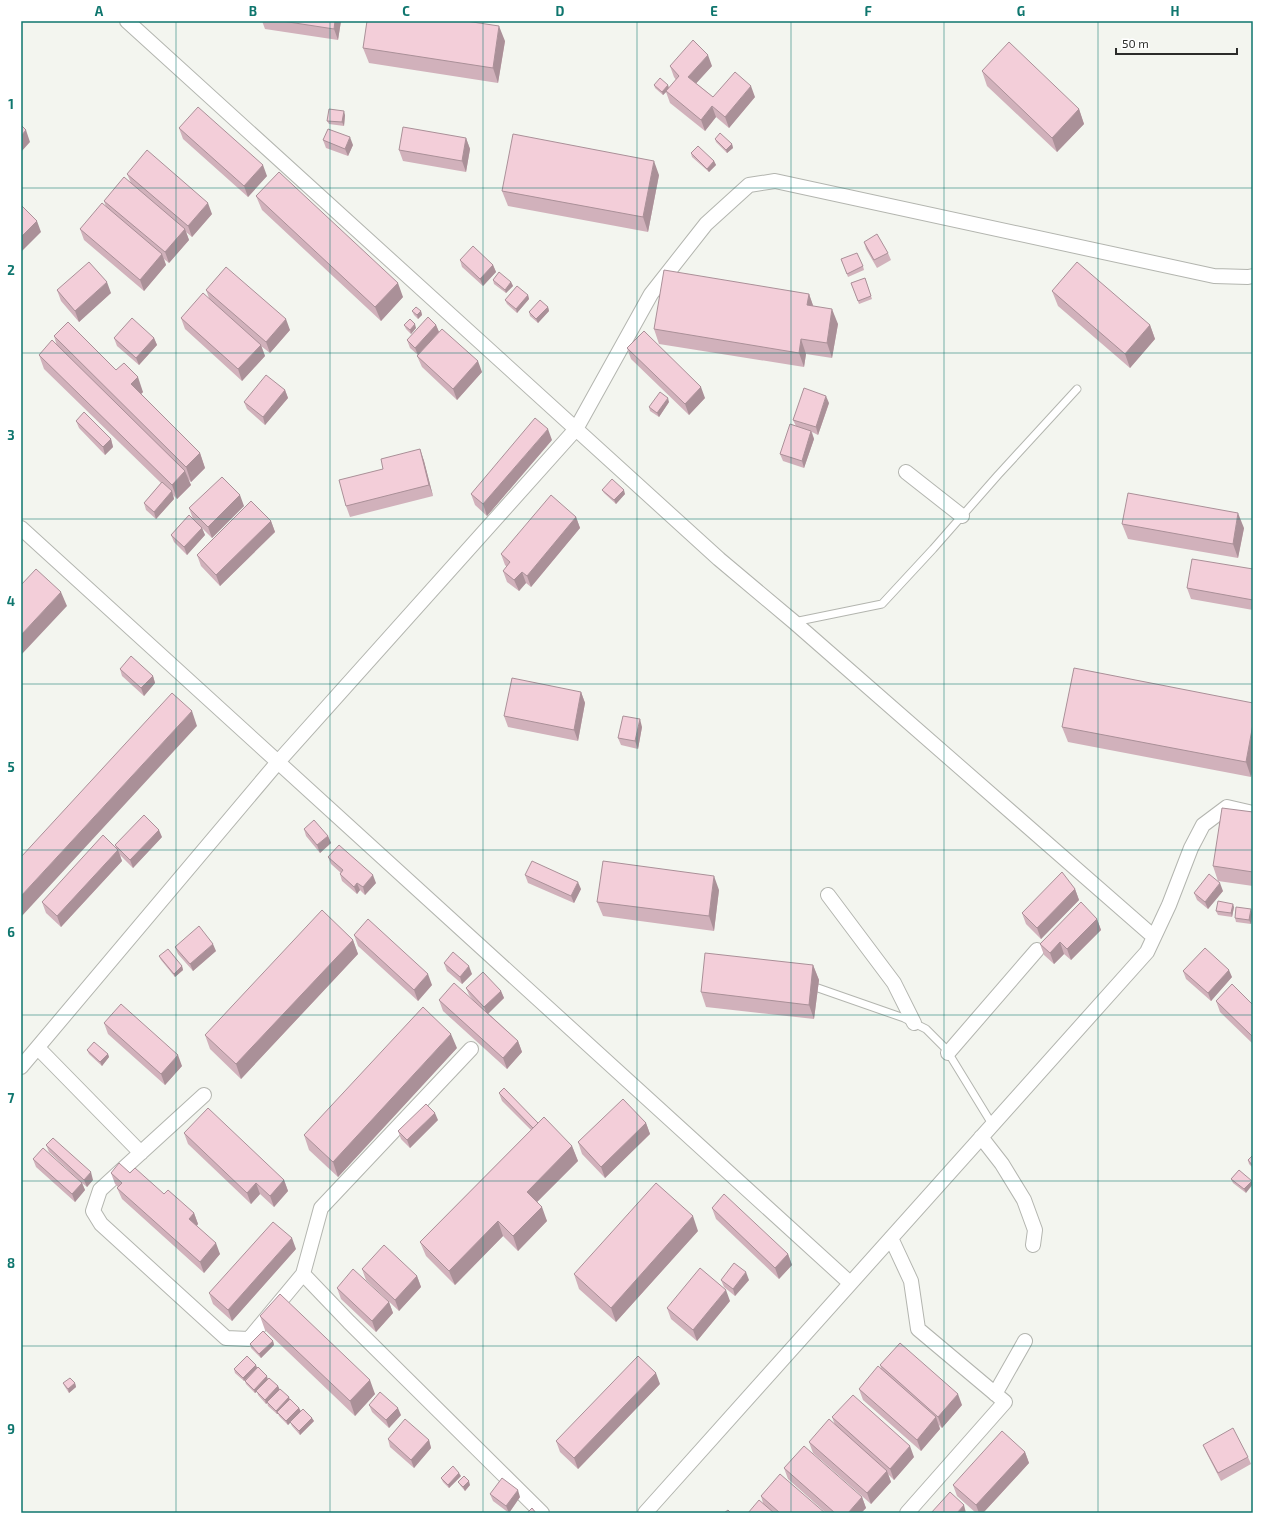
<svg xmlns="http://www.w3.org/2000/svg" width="1274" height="1534" font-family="'Exo 2',sans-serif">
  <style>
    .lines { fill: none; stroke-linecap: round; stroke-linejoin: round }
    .service-casing { stroke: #b3b5af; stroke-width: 9 }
    .minor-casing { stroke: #b3b5af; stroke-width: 16 }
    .service { stroke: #fff; stroke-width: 7 }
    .minor { stroke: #fff; stroke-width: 14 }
    .wall { fill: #d1b1bb }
    .shaded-wall { fill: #aa9098 }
    .building { fill: #f3ced9; stroke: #aa9098 }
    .grid { fill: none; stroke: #0f766e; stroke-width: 1; stroke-opacity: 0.55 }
    .neatline { fill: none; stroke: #0f766e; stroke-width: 1.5 }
    .grid-label { font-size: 13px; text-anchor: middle; font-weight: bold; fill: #0f766e }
  </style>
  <rect width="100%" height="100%" fill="#f3f5ef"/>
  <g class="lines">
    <g class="service-casing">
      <path id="service" d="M794 622 882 604 933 549 998 475 1077 389
        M818 988 904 1018 926 1029 946 1049 992 1124"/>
    </g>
    <g class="minor-casing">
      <path id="minor" d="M127 21 719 559 794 622 1154 937
        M906 472 962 516
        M21 528 850 1283
        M828 895 894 983 914 1023
        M38 1048 141 1153
        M948 1053 1037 950
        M21 1067 278 762 576 429 651 294 706 224 749 185 775 181 1214 276 1248 277 1253 276
        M204 1095 100 1190 93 1211 101 1224 226 1338 249 1339 303 1274 321 1208 471 1049
        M981 1137 1002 1164 1024 1200 1035 1230 1033 1245
        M891 1238 911 1281 918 1329 1005 1402 907 1513
        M303 1274 349 1322 542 1513
        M995 1394 1025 1341
        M645 1513 1147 952 1169 905 1191 848 1203 825 1227 807 1253 813"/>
    </g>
    <use href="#service" class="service"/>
    <use href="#minor" class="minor"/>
  </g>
  <path class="wall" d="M262 21H341L338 40 265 29Z
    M505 41 498 83 369 63 363 48Z
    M670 66H712L696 83 713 97H755L729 128 716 117 705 131 670 103 666 92 663 95 655 88 654 85H668L669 88 676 80 674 77Z
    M982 71 1079 109 1084 124 1057 152 987 86Z
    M345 115 344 126 329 124 327 121Z
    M179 128 267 176 248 197 183 139Z
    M466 138 470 149 466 172 403 161 399 150Z
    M715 139 732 144 733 148 727 153 716 142Z
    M323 140 353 145 348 156 326 148Z
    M691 153 714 161 716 165 709 172 692 157Z
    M127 174 212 214 192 237 186 232 189 240 169 263 164 259 166 265 144 291 84 240 80 229 106 207 104 201 131 183Z
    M659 175 648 232 508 206 502 191Z
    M256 196 403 297 381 321 262 210Z
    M864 242 888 253 891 260 877 268 866 249Z
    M841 259 863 266 864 270 848 277Z
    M460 260 493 265 496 272 483 286 462 267Z
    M865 278 872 299 859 304 851 283Z
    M493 280 511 282 513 286 506 293 494 284Z
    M57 290 111 293 79 322 61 301Z
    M206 290 290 330 270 353 261 346 265 356 242 381 185 329 181 318 209 298Z
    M1052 291 1150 325 1155 339 1130 368 1058 306Z
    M809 294 813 306 838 324 832 358 806 354 804 367 659 344 654 329Z
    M528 295 529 299 517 313 507 304 505 300Z
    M548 307 549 311 538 323 530 316 529 312Z
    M412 311H421L422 315 418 319 414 315Z
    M404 325 416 328 411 334 406 329Z
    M436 325 439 332 418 355 410 348 407 340Z
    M54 336 116 370 143 392 141 394 200 453 205 468 191 482 188 479 191 485 177 499 173 495 174 499 156 519 146 510 144 503 161 483 44 369 39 355 57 346Z
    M114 338H154L157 345 139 365 117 346Z
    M627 348 705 398 689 415 631 359Z
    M417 356 482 372 457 400 422 367Z
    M285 390 288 398 265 425 247 409 244 402Z
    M669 402 659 417 650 411 649 407Z
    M829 403 818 435 812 432 814 439 804 468 783 461 780 454 796 426 793 420Z
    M76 421 111 439 113 447 105 455 79 428Z
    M552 440 487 516 475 505 471 494Z
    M420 449 424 461 433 496 350 517 346 506 383 469Z
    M602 490 625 494 616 504 604 493Z
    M244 506 212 538 202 528 205 535 187 555 174 542 171 535 193 519 189 508Z
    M576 517 580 528 531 587 526 583 519 591 507 582 503 571 507 567 505 565 501 554Z
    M271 521 275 532 220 586 201 566 197 555Z
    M1122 524 1244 528 1238 558 1128 539Z
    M1253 569V610L1191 599 1187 588Z
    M120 669 153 676 155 683 144 696 122 676Z
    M581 692 585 703 578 741 508 727 504 716Z
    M1253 703V767L1251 777 1068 742 1062 727Z
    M642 727 638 749 621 745 618 738Z
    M1253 812V886L1218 881 1213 866Z
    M304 829 328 836 331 843 320 853 306 836Z
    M162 837 133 868 120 855 122 861 61 927 46 913 42 902 116 847 115 845Z
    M328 857 376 883 365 895 360 890 357 894 342 881 340 874 341 873 331 864Z
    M525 875 581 889 574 903 528 883Z
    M1075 889 1079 900 1041 939 1026 924 1022 913Z
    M719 890 714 931 603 916 597 902Z
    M1223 891 1208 909 1197 900 1194 893Z
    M1234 907 1232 917 1218 915 1216 911Z
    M1252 913 1251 924 1236 922 1235 918Z
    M1097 919 1101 930 1071 960 1064 954 1054 964 1044 955 1040 944Z
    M354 935 432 985 418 1001 358 946Z
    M353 940 358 954 241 1079 210 1049 205 1035Z
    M175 947 216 951 193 971 178 954Z
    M159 956 182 966 183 970 175 977 161 960Z
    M444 963 472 974 462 984 447 971Z
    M813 965 819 980 814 1019 706 1007 701 992Z
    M1183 971 1232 977 1211 1001 1186 979Z
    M466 988 501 991 504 998 488 1013 518 1041 522 1052 507 1069 443 1011 439 1000H473L469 995Z
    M1216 1001 1253 1005V1044L1220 1012Z
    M104 1023 182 1066 165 1085 108 1034Z
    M457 1048 338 1177 309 1150 304 1135Z
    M87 1050 108 1054 109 1057 102 1066 89 1054Z
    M499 1093 538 1123 572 1146 578 1161 537 1202 547 1221 518 1251 503 1236 455 1285 426 1256 420 1242 531 1130 502 1101Z
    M438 1120 410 1148 401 1139 398 1131Z
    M646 1123 650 1134 605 1178 582 1154 578 1142Z
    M184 1133 284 1180 288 1191 274 1207 260 1194 251 1204 188 1144Z
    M46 1145 93 1180 87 1187 82 1183 85 1190 75 1202 36 1167 33 1159 80 1181 49 1152Z
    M1253 1155V1168L1249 1164 1248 1160Z
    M1239 1170 1246 1193 1233 1183 1231 1179Z
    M111 1173H130L164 1194 194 1213 198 1224 197 1226 220 1254 204 1273 122 1199 117 1188 118 1187 115 1184Z
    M712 1208 788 1254 792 1265 779 1279 716 1219Z
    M698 1231 616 1322 579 1289 574 1274Z
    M296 1249 232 1321 213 1304 209 1293Z
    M362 1269 417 1276 421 1287 399 1311 366 1280Z
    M721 1280H749L735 1296 724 1287Z
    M337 1288 389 1302 393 1313 376 1332 341 1299Z
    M730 1301 697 1341 671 1319 667 1308Z
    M260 1316 375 1394 355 1416 265 1330Z
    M273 1341 274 1345 261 1358 251 1348 250 1344Z
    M256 1365 257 1368 268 1379 278 1386 279 1389 289 1397 290 1400 299 1408 301 1411 314 1421 300 1435 292 1426 290 1422 288 1425 279 1416 278 1414H277L268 1406 267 1403 266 1404 258 1395 257 1392 255 1393 246 1384 245 1381 247 1379 244 1381 235 1373 234 1369Z
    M880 1365 962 1405 942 1428 939 1425 940 1429 921 1451 863 1400 859 1389 881 1368Z
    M63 1383H75L76 1387 69 1393 65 1387Z
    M660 1384 578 1469 560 1452 556 1441Z
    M369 1405 401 1415 389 1428 372 1412Z
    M832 1417 914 1457 894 1480 888 1474 891 1482 871 1504 813 1453 809 1442 835 1425Z
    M388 1439 429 1440 431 1448 414 1468 390 1447Z
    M1203 1445 1248 1457 1251 1464 1221 1481 1206 1452Z
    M1025 1452 1029 1463 983 1513H976L957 1496 953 1485Z
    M784 1468 862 1497 866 1508 861 1513H826L788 1479Z
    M461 1476 449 1488 443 1482 441 1478Z
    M458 1482 470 1485 465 1491 460 1485Z
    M490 1494 520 1497 509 1513 493 1501Z
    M761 1496 825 1513H748L763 1503Z"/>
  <path class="shaded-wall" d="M335 21H341L338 40 334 29Z
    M499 26 505 41 498 83 493 68Z
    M708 55 712 66 692 88 688 77Z
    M668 85 669 89 663 95 662 92Z
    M751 86 755 97 729 128 725 117Z
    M712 106 716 117 705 131 701 120Z
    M1079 109 1084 124 1057 152 1052 138Z
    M344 111 345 115 344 126 342 122Z
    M26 130 30 142 21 152V136Z
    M350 137 353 145 348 156 345 149Z
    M466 138 470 149 466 172 462 161Z
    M732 144 733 148 727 153 726 150Z
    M654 161 659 175 648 232 643 217Z
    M714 161 716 165 709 172 707 169Z
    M263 165 267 176 248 197 244 186Z
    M208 203 212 214 192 237 188 226Z
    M37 221 41 232 21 252V237Z
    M185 229 189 240 169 263 165 252Z
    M162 254 166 265 144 291 140 280Z
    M493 265 496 272 483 286 480 279Z
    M107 282 111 293 79 322 75 311Z
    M511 282 513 286 506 293 505 290Z
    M398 283 403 297 381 321 375 307Z
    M809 294 814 308 807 305Z
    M528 295 529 299 517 313 516 309Z
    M548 307 549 311 538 323 536 319Z
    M832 309 838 324 832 358 827 343Z
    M421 311 422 315 418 319 417 315Z
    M286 319 290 330 270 353 266 342Z
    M415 324 416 328 411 334 410 330Z
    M436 325 439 332 418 355 415 348Z
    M1150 325 1155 339 1130 368 1125 354Z
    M154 338 157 345 139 365 136 358Z
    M801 339 806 354 804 367 799 353Z
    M261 345 265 356 242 381 238 369Z
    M478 361 482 372 457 400 453 389Z
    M138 377 143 392 136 399 131 384Z
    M701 387 705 398 689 415 685 404Z
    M285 390 288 398 265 425 263 417Z
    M826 396 829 403 818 435 816 427Z
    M668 398 669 402 659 417 657 413Z
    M548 429 552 440 487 516 483 504Z
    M811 431 814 439 804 468 802 461Z
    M111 439 113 447 105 455 103 447Z
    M420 449 424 461 433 496 429 485Z
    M200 453 205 468 191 482 186 467Z
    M185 471 191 485 177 499 172 485Z
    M624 490 625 494 616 504 614 500Z
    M172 491 174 499 156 519 154 512Z
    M240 495 244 506 212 538 208 527Z
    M1238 513 1244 528 1238 558 1233 544Z
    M576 517 580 528 531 587 527 576Z
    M271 521 275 532 220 586 216 575Z
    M202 528 205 535 187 555 184 547Z
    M522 572 526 583 519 591 514 580Z
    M61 592 67 606 21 655V635Z
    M153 676 155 683 144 696 141 688Z
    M581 692 585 703 578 741 574 730Z
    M192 711 197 726 21 917V896Z
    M640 719 642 727 638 749 635 741Z
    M1253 724V767L1251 777 1246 762Z
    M159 830 162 837 133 868 130 860Z
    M328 836 331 843 320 853 317 845Z
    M118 850 122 861 61 927 57 916Z
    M373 875 376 883 365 895 363 887Z
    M714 876 719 890 714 931 709 916Z
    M578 882 581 889 574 903 571 896Z
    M357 883 360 890 357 894 354 887Z
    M1220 883 1223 891 1208 909 1205 902Z
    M1075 889 1079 900 1041 939 1037 928Z
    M1233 904 1234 907 1232 917 1231 913Z
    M1251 909 1252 913 1251 924 1249 920Z
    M1097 919 1101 930 1071 960 1067 949Z
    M353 940 358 954 241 1079 236 1064Z
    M1060 942 1064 954 1054 964 1050 953Z
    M213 944 216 951 193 971 190 964Z
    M813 965 819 980 814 1019 809 1005Z
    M182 966 183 970 175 977 174 974Z
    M469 966 472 974 462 984 460 977Z
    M1229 970 1232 977 1211 1001 1208 993Z
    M428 974 432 985 418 1001 414 990Z
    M501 991 504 998 487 1015 484 1007Z
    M451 1034 457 1048 338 1177 333 1162Z
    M518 1041 522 1052 507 1069 503 1058Z
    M108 1054 109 1057 102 1066 100 1062Z
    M178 1055 182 1066 165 1085 161 1074Z
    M435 1113 438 1120 410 1148 407 1140Z
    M646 1123 650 1134 605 1178 601 1167Z
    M572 1146 578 1161 532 1207 527 1192Z
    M91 1172 93 1180 87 1187 84 1180Z
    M284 1180 288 1191 274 1207 270 1196Z
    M1252 1181 1253 1184 1246 1193 1244 1189Z
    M82 1183 85 1190 75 1202 72 1194Z
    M256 1183 260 1194 251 1204 247 1193Z
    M542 1207 547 1221 518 1251 513 1236Z
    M194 1213 198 1224 193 1230 189 1219Z
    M693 1216 698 1231 616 1322 611 1308Z
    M498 1221 503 1236 455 1285 449 1271Z
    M292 1238 296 1249 232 1321 228 1310Z
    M216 1243 220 1254 204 1273 200 1262Z
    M788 1254 792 1265 779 1279 775 1268Z
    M746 1272 749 1280 735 1296 733 1289Z
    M417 1276 421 1287 399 1311 395 1300Z
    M726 1290 730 1301 697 1341 693 1330Z
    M389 1302 393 1313 376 1332 372 1321Z
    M273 1341 274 1345 261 1358 259 1354Z
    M256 1365 257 1368 244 1381 243 1378Z
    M656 1373 660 1384 578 1469 574 1458Z
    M267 1376 268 1380 255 1393 254 1390Z
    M370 1380 375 1394 355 1416 350 1401Z
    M75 1383 76 1387 69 1393 68 1389Z
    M278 1386 280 1390 266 1404 265 1400Z
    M958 1394 962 1405 942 1428 938 1417Z
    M289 1397 290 1401 277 1412 278 1414H277L276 1411Z
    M299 1408 301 1412 288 1425 286 1421Z
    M398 1408 401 1415 389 1428 386 1420Z
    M936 1417 940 1429 921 1451 917 1440Z
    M312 1418 314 1421 300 1435 299 1431Z
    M429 1440 431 1448 414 1468 411 1460Z
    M910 1446 914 1457 894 1480 890 1469Z
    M1025 1452 1029 1463 983 1513H979L976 1505Z
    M887 1471 891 1482 871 1504 867 1493Z
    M459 1473 461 1476 449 1488 448 1485Z
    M469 1481 470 1485 465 1491 463 1487Z
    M518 1490 520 1497 509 1513 506 1506Z
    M862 1497 866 1508 861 1513H848Z
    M964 1505 966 1513H957Z"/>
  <path class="building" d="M282 21H335L334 29Z
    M367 21H466L499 26 493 68 363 48Z
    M693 40 708 55 688 77 713 97 735 72 751 86 725 117 712 106 701 120 666 91 679 76 670 66Z
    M1009 42 1079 109 1052 138 982 71Z
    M660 78 668 85 662 92 654 85Z
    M198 107 263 165 244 186 179 128Z
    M329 109 344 111 342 122 327 121Z
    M21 125 26 130 21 136Z
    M403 127 466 138 462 161 399 150Z
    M328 129 350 137 345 149 323 140Z
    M720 133 732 144 726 150 715 139Z
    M513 134 654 161 643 217 502 191Z
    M698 146 714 161 707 169 691 153Z
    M147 150 208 203 188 226 127 174Z
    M279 172 398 283 375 307 256 196Z
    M124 177 185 229 165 252 104 201Z
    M102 203 162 254 140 280 80 229Z
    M21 205 37 221 21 237Z
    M877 234 888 253 874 260 864 242Z
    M473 246 493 265 480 279 460 260Z
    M857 253 863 266 847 274 841 259Z
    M89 262 107 282 75 311 57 290Z
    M1077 262 1150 325 1125 354 1052 291Z
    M226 267 286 319 266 342 206 290Z
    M664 270 809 294 807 305 832 309 827 343 801 339 799 353 654 329Z
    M499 272 511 282 505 290 493 280Z
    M865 278 871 296 858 301 851 283Z
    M517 286 528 295 516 309 505 300Z
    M203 293 261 345 238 369 181 318Z
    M540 300 548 307 536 319 529 312Z
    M416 307 421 311 417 315 412 311Z
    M428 317 436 325 415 348 407 340Z
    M132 318 154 338 136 358 114 338Z
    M410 319 415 324 410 330 404 325Z
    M68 322 116 370 124 363 138 377 131 384 200 453 186 467 54 336Z
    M442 329 478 361 453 389 417 356Z
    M644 331 701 387 685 404 627 348Z
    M52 340 185 471 172 485 39 355Z
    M266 375 285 390 263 417 244 402Z
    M804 388 826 396 816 427 793 420Z
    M660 392 668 398 657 413 649 407Z
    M84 412 111 439 103 447 76 421Z
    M535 418 548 429 483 504 471 494Z
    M790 424 811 431 802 461 780 454Z
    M420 449 429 485 346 506 339 480 383 469 381 459Z
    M222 477 240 495 208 527 189 508Z
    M612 479 624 490 614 500 602 490Z
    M162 482 172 491 154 512 144 503Z
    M1128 493 1238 513 1233 544 1122 524Z
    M551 495 576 517 527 576 522 572 514 580 503 571 510 562 501 554Z
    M251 501 271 521 216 575 197 555Z
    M189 515 202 528 184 547 171 535Z
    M1192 559 1253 569V600L1187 588Z
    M36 569 61 592 21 635V585Z
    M131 656 153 676 141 688 120 669Z
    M1074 668 1253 703V724L1246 762 1062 727Z
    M512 678 581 692 574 730 504 716Z
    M172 693 192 711 21 896V857Z
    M623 716 640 719 635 741 618 738Z
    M1222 808 1253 812V872L1213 866Z
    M144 815 159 830 130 860 115 845Z
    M314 820 328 836 317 845 304 829Z
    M103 835 118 850 57 916 42 902Z
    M339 845 373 875 363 887 357 883 354 887 340 874 343 870 328 857Z
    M532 861 578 882 571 896 525 875Z
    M603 861 714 876 709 916 597 902Z
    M1062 872 1075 889 1037 928 1022 913Z
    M1209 874 1220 883 1205 902 1194 893Z
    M1218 901 1233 904 1231 913 1216 911Z
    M1081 902 1097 919 1067 949 1060 942 1050 953 1040 944Z
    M1236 907 1251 909 1249 920 1235 918Z
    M322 910 353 940 236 1064 205 1035Z
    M368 919 428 974 414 990 354 935Z
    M199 926 213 944 190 964 175 947Z
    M1205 948 1229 970 1208 993 1183 971Z
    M168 949 182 966 174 974 159 956Z
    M453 952 469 966 460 977 444 963Z
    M705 953 813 965 809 1005 701 992Z
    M483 972 501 991 484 1007 466 988Z
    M454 983 518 1041 503 1058 439 1000Z
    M1232 984 1253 1005V1037L1216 1001Z
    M121 1004 178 1055 161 1074 104 1023Z
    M423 1007 451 1034 333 1162 304 1135Z
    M94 1042 108 1054 100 1062 87 1050Z
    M504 1088 538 1123 533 1128 499 1093Z
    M623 1099 646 1123 601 1167 578 1142Z
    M426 1104 435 1113 407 1140 398 1131Z
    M208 1108 284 1180 270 1196 256 1183 247 1193 184 1133Z
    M544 1117 572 1146 527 1192 542 1207 513 1236 498 1221 449 1271 420 1242Z
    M53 1138 91 1172 84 1180 46 1145Z
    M43 1148 82 1183 72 1194 33 1159Z
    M1253 1155V1166L1248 1160Z
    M119 1163 130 1173 135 1168 164 1194 168 1190 194 1213 189 1219 216 1243 200 1262 117 1188 122 1183 111 1173Z
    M1239 1170 1252 1181 1244 1189 1231 1179Z
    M656 1183 693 1216 611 1308 574 1274Z
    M724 1194 788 1254 775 1268 712 1208Z
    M273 1222 292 1238 228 1310 209 1293Z
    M384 1245 417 1276 395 1300 362 1269Z
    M734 1263 746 1272 733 1289 721 1280Z
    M700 1268 726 1290 693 1330 667 1308Z
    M353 1269 389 1302 372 1321 337 1288Z
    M280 1294 370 1380 350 1401 260 1316Z
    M263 1331 273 1341 259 1354 250 1344Z
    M900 1343 958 1394 938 1417 880 1365Z
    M247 1356 256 1365 243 1378 234 1369Z
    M638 1356 656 1373 574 1458 556 1441Z
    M878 1366 936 1417 917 1440 859 1389Z
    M258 1367 267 1376 254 1390 245 1381Z
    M70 1378 75 1383 68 1389 63 1383Z
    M269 1378 278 1386 265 1400 256 1391Z
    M280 1389 289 1397 276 1411 267 1402Z
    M380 1392 398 1408 386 1420 369 1405Z
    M853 1395 910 1446 890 1469 832 1417Z
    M290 1399 299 1408 286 1421 277 1412Z
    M303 1409 312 1418 299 1431 290 1422Z
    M405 1419 429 1440 411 1460 388 1439Z
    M829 1419 887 1471 867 1493 809 1442Z
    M1233 1428 1248 1457 1218 1473 1203 1445Z
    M1002 1431 1025 1452 976 1505 953 1485Z
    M804 1446 862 1497 848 1513H835L784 1468Z
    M453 1466 459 1473 448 1485 441 1478Z
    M780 1474 825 1513H780L761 1496Z
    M464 1476 469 1481 463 1487 458 1482Z
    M502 1478 518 1490 506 1506 490 1494Z
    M950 1492 964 1505 957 1513H931Z
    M759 1500 774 1513H748Z
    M532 1508 536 1513H527Z
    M728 1510 731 1513H724Z"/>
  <path class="grid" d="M176 21V1513M330 21V1513M483 21V1513M637 21V1513M791 21V1513M944 21V1513M1098 21V1513M21 188H1253M21 353H1253M21 519H1253M21 684H1253M21 850H1253M21 1015H1253M21 1181H1253M21 1346H1253"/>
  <rect width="1274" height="1534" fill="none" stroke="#ffffff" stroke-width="44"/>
  <path d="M1116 48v6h121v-6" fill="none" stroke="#2b2c2a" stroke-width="2"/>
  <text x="1122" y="48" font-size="12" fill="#2b2c2a" stroke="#ffffff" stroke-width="3" paint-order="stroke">50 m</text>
  <rect x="22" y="22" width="1230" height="1490" class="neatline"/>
  <g class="grid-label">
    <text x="99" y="16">A</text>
    <text x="253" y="16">B</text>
    <text x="406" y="16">C</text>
    <text x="560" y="16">D</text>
    <text x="714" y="16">E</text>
    <text x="868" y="16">F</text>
    <text x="1021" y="16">G</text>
    <text x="1175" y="16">H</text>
    <text x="11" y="109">1</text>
    <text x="11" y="275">2</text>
    <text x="11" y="440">3</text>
    <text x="11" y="606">4</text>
    <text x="11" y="772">5</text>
    <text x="11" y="937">6</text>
    <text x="11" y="1103">7</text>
    <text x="11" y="1268">8</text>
    <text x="11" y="1434">9</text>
  </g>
</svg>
